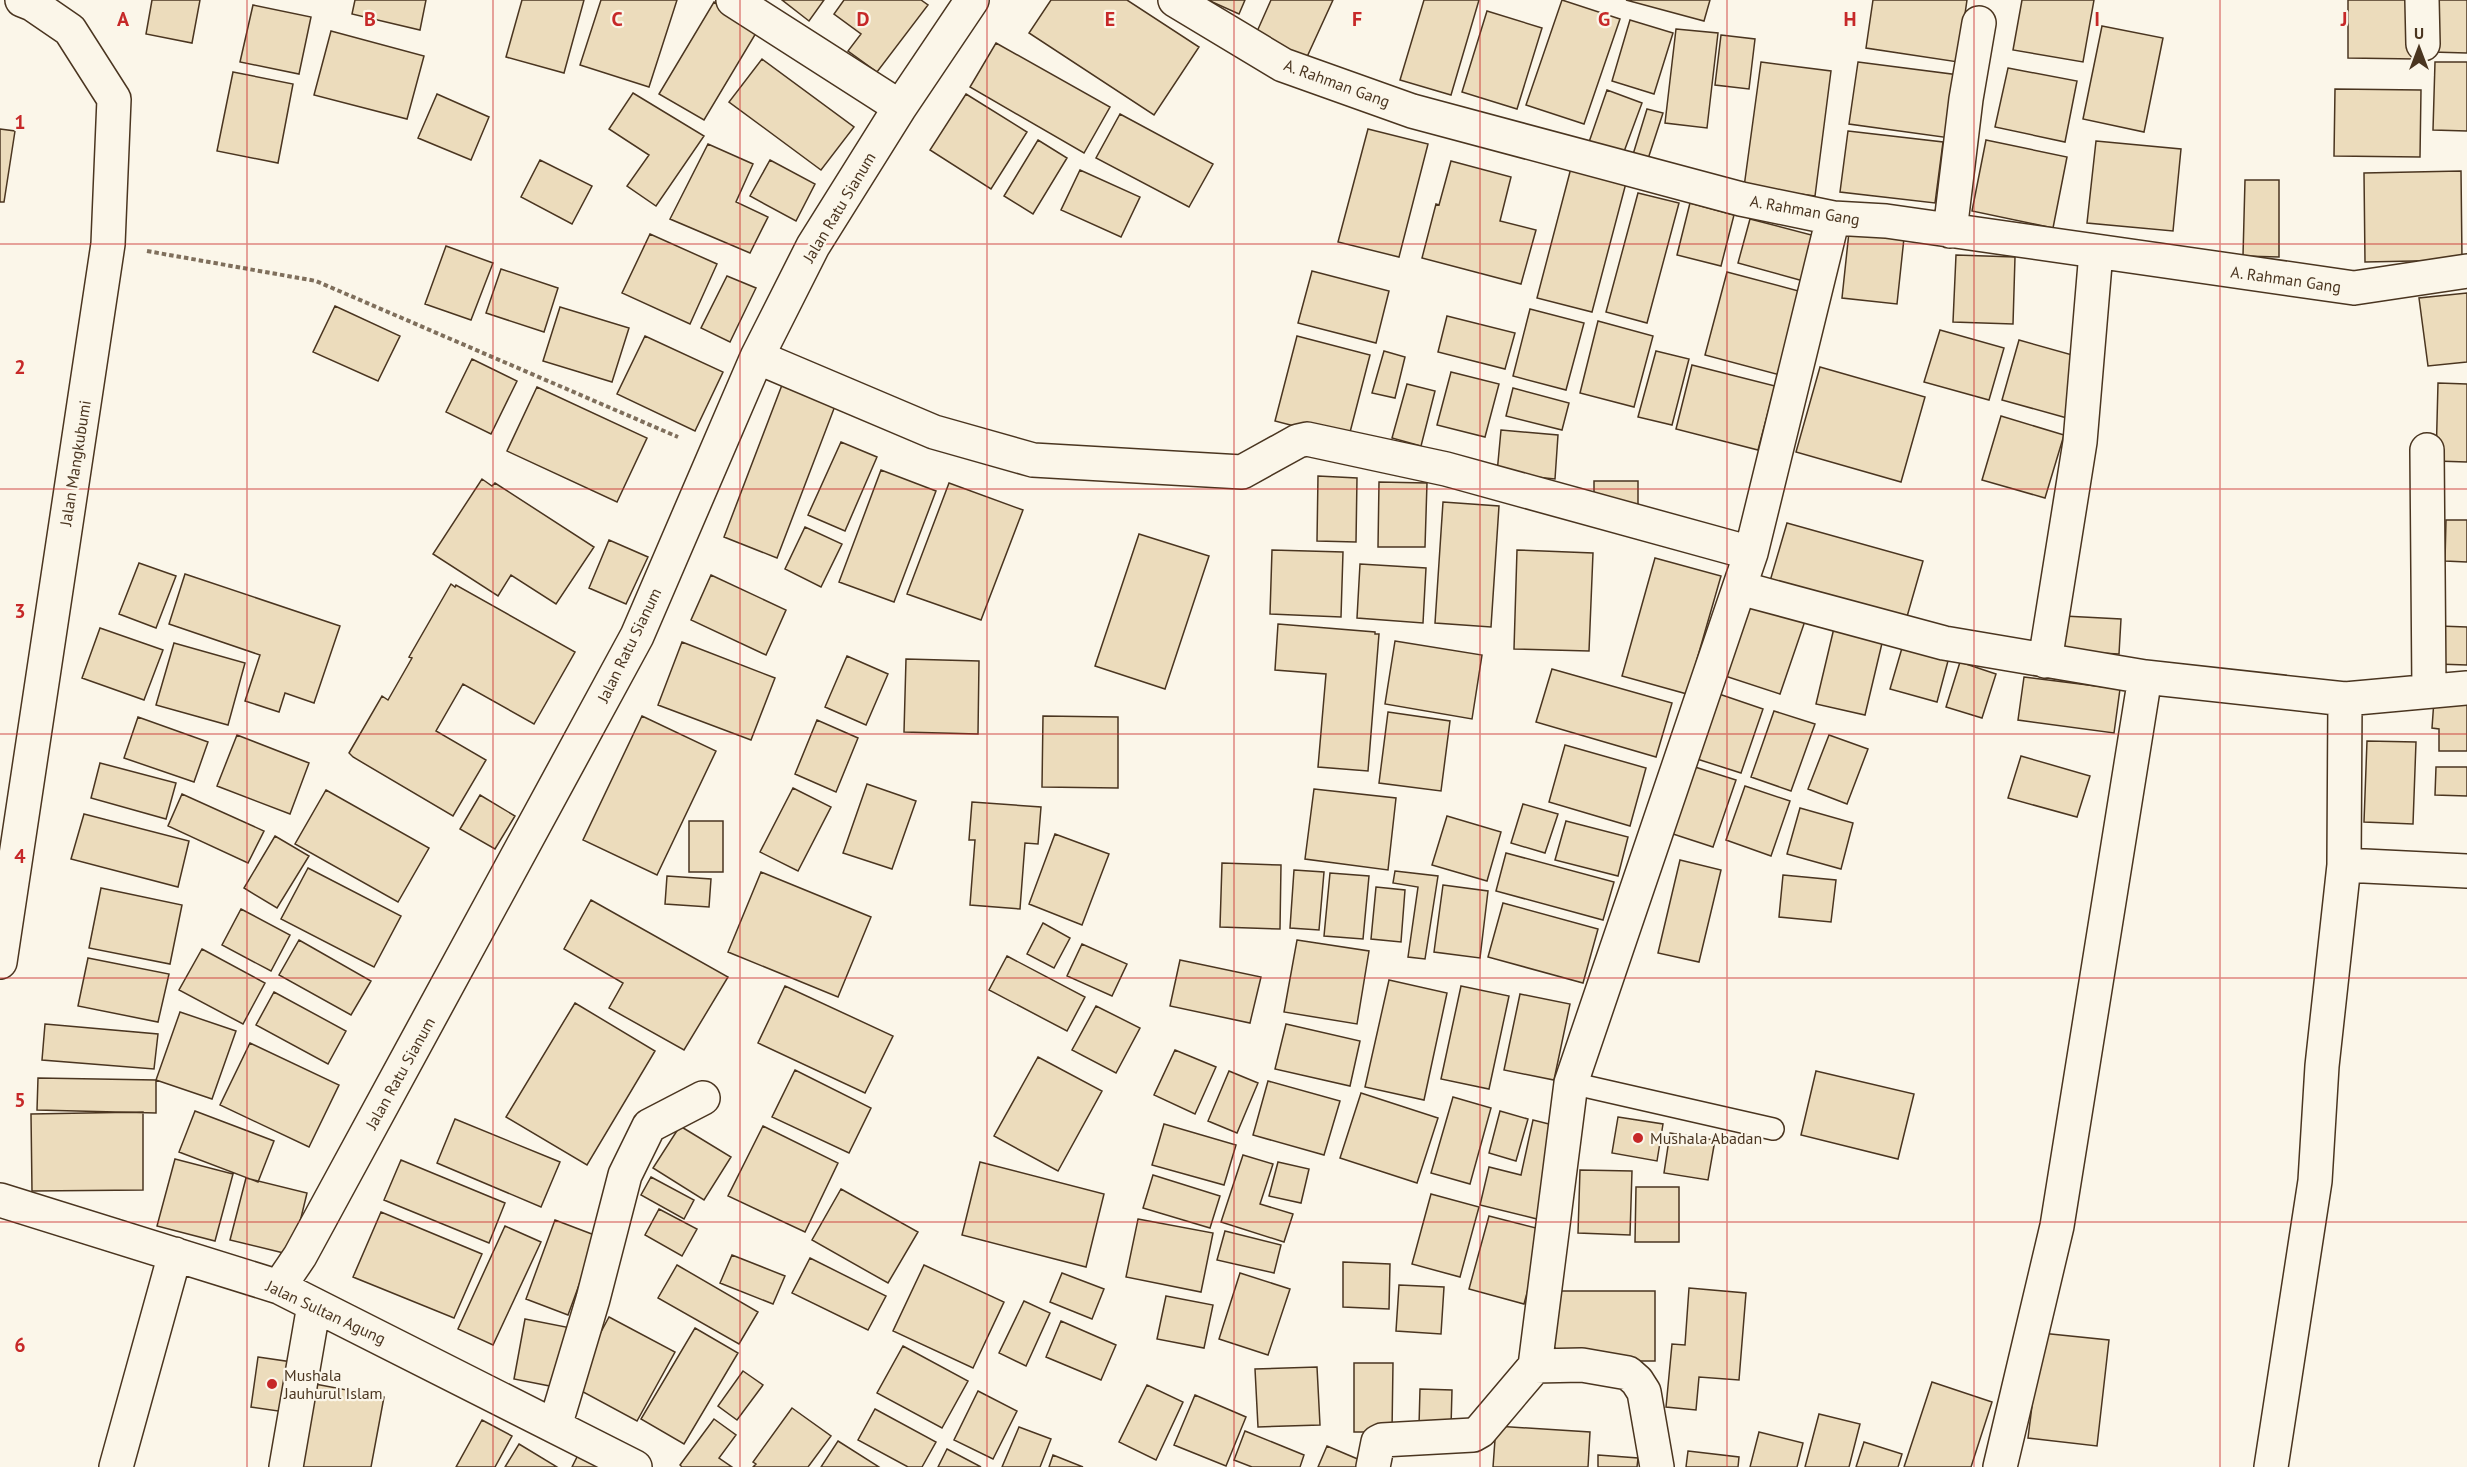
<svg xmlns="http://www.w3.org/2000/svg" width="2467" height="1467" font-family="'PT Sans',sans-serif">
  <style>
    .building { fill: #ecdcbc; stroke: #4a3520; stroke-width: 1.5 }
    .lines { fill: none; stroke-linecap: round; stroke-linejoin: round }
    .lane-casing { stroke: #4a3520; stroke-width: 24 }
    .street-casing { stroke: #4a3520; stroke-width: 36 }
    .path { stroke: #7f6f5c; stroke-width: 4; stroke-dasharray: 4.5 3; stroke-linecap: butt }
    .lane { stroke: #fbf6e9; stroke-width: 21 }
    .street { stroke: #fbf6e9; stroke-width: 33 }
    .grid { fill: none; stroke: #c62828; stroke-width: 1.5; stroke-opacity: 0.55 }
    .poi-dot { fill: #c62828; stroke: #fbf6e9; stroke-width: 2 }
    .labels { text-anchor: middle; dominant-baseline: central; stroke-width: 4.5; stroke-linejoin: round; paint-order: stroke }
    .street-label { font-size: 16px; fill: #4a3520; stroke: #fbf6e9 }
    .poi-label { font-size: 16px; fill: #4a3520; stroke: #fbf6e9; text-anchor: start }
    .grid-label { font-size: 20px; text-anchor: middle; font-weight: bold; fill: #c62828; stroke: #fbf6e9; stroke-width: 4.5; stroke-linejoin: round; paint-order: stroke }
  </style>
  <rect width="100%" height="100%" fill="#fbf6e9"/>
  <path class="building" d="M152 0H200L192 43 146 34Z
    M355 0H426L420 30 352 14Z
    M522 0H584L564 73 506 57Z
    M601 0H677L649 87 580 65Z
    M782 0H824L809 21Z
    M844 0H921L928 5 877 72 848 51 861 34 834 14Z
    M1051 0H1127L1199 47 1154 115 1029 33Z
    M1208 0H1245L1239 14Z
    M1271 0H1333L1306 59 1255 36Z
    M1424 0H1479L1451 95 1400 80Z
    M1562 0 1620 19 1584 124 1526 105Z
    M1626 0H1710L1704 21Z
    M1873 0H1967L1958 62 1866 48Z
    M2022 0H2094L2083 62 2013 50Z
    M2348 0H2417L2416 59 2348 58Z
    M2433 0H2467V53L2432 52Z
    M714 2 759 28 704 120 659 94Z
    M253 5 311 17 299 74 240 62Z
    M1487 11 1542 28 1517 109 1462 92Z
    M1630 20 1673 33 1654 94 1612 81Z
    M2102 26 2163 38 2144 132 2083 119Z
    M1676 29 1718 33 1707 128 1665 123Z
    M331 31 424 56 407 119 314 95Z
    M1721 35 1755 39 1749 89 1715 85Z
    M996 43 1110 107 1084 153 970 87Z
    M762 59 854 127 821 170 729 102Z
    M1761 62 1831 71 1815 196 1744 187Z
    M1858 62 1959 75 1950 138 1849 124Z
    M2435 62H2467V131L2433 130Z
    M2008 68 2077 81 2065 142 1995 127Z
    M233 72 293 84 278 163 217 151Z
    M2335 89 2421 90 2420 157 2334 156Z
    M1607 90 1642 103 1622 157 1588 145Z
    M633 93 704 136 656 206 627 186 649 155 609 129Z
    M437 94 489 117 471 160 418 138Z
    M966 94 1027 132 991 189 930 150Z
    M1647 109 1663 113 1646 165 1631 161Z
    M1120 114 1213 164 1189 207 1096 158Z
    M0 129 15 131 4 202H0Z
    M1368 129 1428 144 1399 257 1338 242Z
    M1848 131 1943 142 1935 203 1840 192Z
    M1038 140 1067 158 1033 214 1004 196Z
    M1986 140 2067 157 2053 228 1972 211Z
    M2096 141 2181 149 2173 231 2087 223Z
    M708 144 753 164 736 202 768 217 750 253 670 219Z
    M540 160 592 186 572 224 521 197Z
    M770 160 815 184 796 221 750 196Z
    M1451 161 1511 177 1500 221 1536 230 1521 284 1422 258 1436 204 1439 205Z
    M1571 168 1626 183 1592 312 1537 298Z
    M1080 170 1140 197 1121 237 1061 210Z
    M2461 171 2462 260 2365 262 2364 173Z
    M2245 180H2279V257L2243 256Z
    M1638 193 1679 203 1647 323 1606 312Z
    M1690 203 1734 215 1721 266 1677 255Z
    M1750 219 1819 237 1807 282 1738 263Z
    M1849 232 1904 238 1897 304 1842 298Z
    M650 234 717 264 690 324 622 293Z
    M446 246 493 263 471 320 425 304Z
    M1956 255 2015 257 2013 324 1953 322Z
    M501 269 558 288 544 332 486 313Z
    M1312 271 1389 291 1376 343 1298 323Z
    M1727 272 1806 293 1784 376 1705 355Z
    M727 276 756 288 730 342 701 328Z
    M2467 293V362L2428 366 2419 298Z
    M335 306 400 336 378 381 313 352Z
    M560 307 629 328 612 382 543 361Z
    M1530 309 1584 323 1566 390 1513 376Z
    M1447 316 1515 333 1505 369 1438 352Z
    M1598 321 1653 336 1634 407 1580 393Z
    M1940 330 2004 348 1989 400 1924 382Z
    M645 336 723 372 695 431 617 394Z
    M1297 336 1370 355 1348 440 1275 421Z
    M2019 340 2083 358 2067 418 2002 400Z
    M1384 351 1405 357 1395 398 1372 393Z
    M1656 351 1689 359 1672 425 1638 417Z
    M472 359 517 381 491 434 446 412Z
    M1692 365 1775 386 1758 450 1676 429Z
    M1820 367 1925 397 1901 482 1796 452Z
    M1451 372 1499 384 1485 437 1437 425Z
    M2438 383 2467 384V462L2436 461Z
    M1407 384 1435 391 1421 446 1392 438Z
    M782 385 835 406 777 558 724 537Z
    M537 387 647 438 617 502 507 451Z
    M1513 388 1569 403 1562 430 1506 416Z
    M2001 416 2064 435 2045 498 1982 480Z
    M1501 430 1558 435 1555 479 1497 473Z
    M841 442 877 457 845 531 808 515Z
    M881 470 936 491 894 602 839 582Z
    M1318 476 1357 478 1356 542 1317 541Z
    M482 479 492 486 495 483 594 547 556 604 511 575 498 596 433 554Z
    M1594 481H1638V504H1594Z
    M1379 482 1427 483 1425 547H1378Z
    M949 483 1023 510 981 620 907 594Z
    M1443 502 1499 506 1491 627 1435 623Z
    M2446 520H2467V562L2445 561Z
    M1787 523 1923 561 1904 627 1768 588Z
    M805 527 842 544 821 587 785 569Z
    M1139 534 1209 556 1165 689 1095 666Z
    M609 540 648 557 626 604 589 588Z
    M1272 550 1343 552 1341 617 1270 614Z
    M1517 550 1593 553 1589 651 1514 649Z
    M1655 558 1721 576 1687 694 1622 676Z
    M139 563 176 576 156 628 119 614Z
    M1360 564 1426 568 1423 623 1357 618Z
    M185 574 340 626 314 703 285 693 279 712 245 701 260 655 169 624Z
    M711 575 786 610 766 655 691 620Z
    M451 584 455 587 456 585 575 652 534 724 463 684 436 731 486 760 453 816 353 757 349 753 382 696 388 700 412 658 409 657Z
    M1744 598 1806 618 1780 694 1719 674Z
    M2064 616 2121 619 2119 654 2062 651Z
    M1278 624 1375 632V634H1379L1368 771 1318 767 1326 674 1275 670Z
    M2439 626 2467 627V665L2437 664Z
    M100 628 163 650 144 700 82 678Z
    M1834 628 1883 639 1865 715 1816 704Z
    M1395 641 1482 655 1472 719 1385 704Z
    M682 642 775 678 751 740 658 705Z
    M174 643 245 663 228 725 156 705Z
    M1902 648 1948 661 1937 702 1890 689Z
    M847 656 888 674 866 725 825 707Z
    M906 659 979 661 978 734 904 732Z
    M1960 662 1996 674 1982 718 1946 707Z
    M1552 669 1672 703 1656 757 1536 722Z
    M2024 677 2120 689 2114 733 2018 720Z
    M1719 694 1763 709 1741 773 1697 759Z
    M2434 700 2467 701V751H2439V729L2432 728Z
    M1774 711 1815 724 1791 791 1751 777Z
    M1388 712 1450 721 1441 791 1379 783Z
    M642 716 716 751 657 875 583 840Z
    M1043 716 1118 717V788L1042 787Z
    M138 717 208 742 194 782 124 758Z
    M817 720 858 738 836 792 795 774Z
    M237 735 309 763 290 814 217 786Z
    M1829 735 1868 749 1847 804 1808 789Z
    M2367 741 2416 742 2413 824 2364 822Z
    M1565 745 1646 768 1630 826 1549 802Z
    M2021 756 2090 776 2077 817 2008 798Z
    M100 763 176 783 166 819 91 798Z
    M1695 767 1736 780 1713 847 1673 834Z
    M2436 767H2467V796L2435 795Z
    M867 784 916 801 892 869 843 853Z
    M1745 786 1790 801 1771 856 1726 840Z
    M793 788 831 807 798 871 760 852Z
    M1314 789 1396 798 1388 870 1305 859Z
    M326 790 429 848 398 902 295 844Z
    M182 794 264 831 248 863 168 826Z
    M480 795 515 816 495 849 460 829Z
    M972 802 1041 807 1038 844 1025 843 1020 909 970 905 975 840H969Z
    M1523 804 1558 814 1545 853 1511 843Z
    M1800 808 1853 823 1841 869 1787 854Z
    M84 814 189 841 178 887 71 859Z
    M1447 816 1501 832 1487 881 1432 865Z
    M689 821H723V872H689Z
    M1566 821 1628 837 1618 876 1555 860Z
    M1055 834 1109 854 1082 925 1029 904Z
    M275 836 309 856 277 908 244 888Z
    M1506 853 1614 882 1603 920 1496 891Z
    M1680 860 1721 870 1699 962 1658 953Z
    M1222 863 1281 865 1280 929 1220 927Z
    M308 868 401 916 374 967 281 919Z
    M1294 870 1324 872 1319 930 1290 928Z
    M1395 871 1438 876 1425 959 1408 957 1418 887 1393 883Z
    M761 872 871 917 838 997 728 952Z
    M1330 873 1369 876 1363 939 1324 936Z
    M1783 875 1836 880 1831 922 1779 917Z
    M667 876 711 879 709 907 665 904Z
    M1443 885 1488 891 1480 958 1434 952Z
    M1376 887 1405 890 1401 942 1371 939Z
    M101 888 182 905 170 964 89 948Z
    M591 900 728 977 684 1050 609 1008 623 983 564 949Z
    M1503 903 1598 929 1583 983 1488 957Z
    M241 909 290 935 271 971 222 945Z
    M1043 923 1070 938 1054 968 1027 954Z
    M299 940 371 981 351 1015 279 975Z
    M1297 940 1369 951 1357 1024 1284 1012Z
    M1082 944 1127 964 1112 996 1067 976Z
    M202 949 265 983 243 1024 179 990Z
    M1007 956 1085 997 1067 1031 989 990Z
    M88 958 169 974 158 1022 78 1006Z
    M1180 960 1261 977 1250 1023 1170 1006Z
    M1389 980 1447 993 1424 1100 1365 1087Z
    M785 986 893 1036 865 1093 758 1043Z
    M1461 986 1509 996 1489 1089 1441 1079Z
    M274 992 346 1031 328 1064 256 1025Z
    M1520 994 1570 1004 1554 1080 1504 1070Z
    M575 1003 655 1051 587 1165 506 1117Z
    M1096 1006 1140 1028 1116 1073 1072 1050Z
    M180 1012 236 1031 212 1099 156 1080Z
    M45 1024 158 1034 154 1069 42 1060Z
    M1286 1024 1360 1041 1350 1086 1275 1069Z
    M250 1043 339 1085 309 1147 220 1105Z
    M1175 1050 1216 1067 1195 1114 1154 1095Z
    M1038 1057 1102 1091 1058 1171 994 1136Z
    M795 1070 871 1108 849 1153 772 1117Z
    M1229 1071 1258 1083 1237 1133 1208 1121Z
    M1816 1071 1914 1094 1898 1159 1801 1135Z
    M38 1078 156 1080V1113L37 1110Z
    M1268 1081 1340 1101 1324 1155 1253 1135Z
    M1361 1093 1438 1118 1417 1183 1340 1158Z
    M1453 1097 1491 1108 1470 1184 1431 1173Z
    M195 1111 274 1141 258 1182 179 1152Z
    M1500 1111 1528 1119 1516 1161 1489 1153Z
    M143 1112V1190L32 1191 31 1114Z
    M1618 1117 1663 1124 1657 1161 1612 1153Z
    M455 1119 560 1162 541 1207 437 1163Z
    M1533 1120 1557 1126 1537 1219 1480 1205 1489 1167 1521 1175Z
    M1164 1124 1236 1145 1224 1185 1152 1165Z
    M680 1126 731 1157 704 1200 653 1168Z
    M763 1126 838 1163 805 1232 728 1196Z
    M1670 1133 1715 1140 1708 1180 1664 1173Z
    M1243 1155 1273 1164 1260 1204 1293 1214 1284 1242 1221 1222Z
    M175 1159 233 1174 215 1241 157 1226Z
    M401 1160 505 1203 489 1243 384 1200Z
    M980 1162 1104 1194 1086 1267 962 1235Z
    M1278 1162 1309 1169 1301 1203 1269 1196Z
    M1580 1170 1632 1171 1630 1235 1578 1233Z
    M1153 1175 1220 1196 1210 1228 1143 1208Z
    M651 1177 694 1200 684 1219 641 1195Z
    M246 1178 307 1193 292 1255 230 1240Z
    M1636 1187H1679V1242H1635Z
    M841 1189 918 1232 888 1283 812 1240Z
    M1431 1194 1479 1207 1460 1277 1412 1264Z
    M659 1209 697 1229 682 1256 645 1235Z
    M381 1212 482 1254 454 1318 353 1277Z
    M1489 1216 1544 1230 1524 1304 1469 1289Z
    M1138 1219 1213 1233 1201 1292 1126 1277Z
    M555 1220 597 1236 568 1315 526 1299Z
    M505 1226 541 1242 493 1345 458 1329Z
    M1225 1231 1281 1245 1274 1273 1217 1260Z
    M732 1255 785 1276 773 1304 720 1283Z
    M810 1258 886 1296 868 1330 792 1293Z
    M1343 1262 1390 1264 1389 1309 1343 1307Z
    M677 1265 758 1312 739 1344 658 1298Z
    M924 1265 1004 1302 973 1368 893 1331Z
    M1062 1273 1104 1289 1092 1319 1050 1302Z
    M1240 1273 1290 1289 1268 1355 1219 1339Z
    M1399 1285 1444 1287 1441 1334 1396 1331Z
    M1689 1288 1746 1293 1739 1380 1699 1377 1696 1410 1666 1407 1672 1344 1685 1345Z
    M1549 1291H1655V1361H1549Z
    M1166 1296 1213 1305 1204 1348 1157 1339Z
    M1024 1301 1050 1313 1026 1366 999 1353Z
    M609 1317 675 1352 637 1421 572 1386Z
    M525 1319 571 1328 560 1388 514 1379Z
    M1061 1321 1116 1345 1101 1380 1046 1357Z
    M695 1328 738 1353 684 1444 641 1419Z
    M2041 1333 2109 1340 2097 1446 2028 1438Z
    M903 1346 968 1381 942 1428 877 1393Z
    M258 1357 292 1362 285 1412 251 1407Z
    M1354 1363H1393L1392 1432H1354Z
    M1317 1367 1320 1425 1258 1427 1255 1369Z
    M743 1371 763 1385 737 1420 718 1406Z
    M1932 1382 1992 1402 1971 1467H1904Z
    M315 1384 384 1397 371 1467H299Z
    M1147 1385 1183 1402 1156 1460 1119 1442Z
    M1420 1389 1452 1390 1451 1427 1419 1426Z
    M978 1391 1017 1411 993 1459 954 1440Z
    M1195 1395 1246 1417 1226 1466 1174 1445Z
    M792 1408 831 1436 808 1467H753L756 1464 753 1462Z
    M875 1409 936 1442 922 1467H908L858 1440Z
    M1819 1414 1860 1424 1849 1467H1805Z
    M714 1419 736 1435 719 1458 732 1467H682L680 1465Z
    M482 1420 512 1436 495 1467H456Z
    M1496 1426 1590 1432 1588 1467H1493Z
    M1019 1427 1051 1439 1040 1467H1002Z
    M1245 1431 1304 1455 1300 1467H1252L1234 1460Z
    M1759 1432 1803 1443 1797 1467H1750Z
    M838 1441 879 1467H821Z
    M1864 1442 1902 1454 1898 1467H1856Z
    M519 1444 557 1467H505Z
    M1327 1446 1367 1463 1365 1467H1318Z
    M947 1449 981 1467H938Z
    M1688 1451 1739 1457 1738 1467H1686Z
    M578 1455 599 1467H572Z
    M1053 1455 1083 1467H1049Z
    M1598 1455 1638 1458 1637 1467H1598Z"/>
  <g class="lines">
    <g class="lane-casing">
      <path id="lane" d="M1571 1083 1773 1129"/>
    </g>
    <g class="street-casing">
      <path id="street" d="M733 0 900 107
        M1175 0 1283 65 1412 111 1741 199 1833 218 1886 221 2354 288 2467 271
        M2422 0 2423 44
        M1950 231 1966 99 1979 23
        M757 357 934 432 1033 460 1242 472 1298 441 1307 439 1446 469 1751 553
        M2427 450 2429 691
        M1740 588 1944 643 2145 677 2057 1226 2000 1467
        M2045 661 2080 442 2096 252
        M2145 677 2345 699 2344 865 2322 1066 2315 1181 2271 1467
        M2345 699 2467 688
        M2344 865 2467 871
        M0 962 108 244 114 99 70 30 32 4 22 0
        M0 1200 279 1287 635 1467
        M279 1287 300 1256 637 636 757 357 813 246 900 107 972 0
        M1535 1366 1571 1083 1751 553 1833 218
        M555 1426 593 1299 625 1175 649 1126 703 1098
        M116 1467 175 1254
        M286 1467 314 1305
        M1373 1467 1378 1442 1382 1440 1473 1435 1480 1431 1535 1366 1582 1365 1628 1373 1637 1381 1644 1392 1657 1467"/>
    </g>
    <path class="path" d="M147 251 316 281 678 437"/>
    <use href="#lane" class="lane"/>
    <use href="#street" class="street"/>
  </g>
  <path class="grid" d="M247 0V1467M493 0V1467M740 0V1467M987 0V1467M1234 0V1467M1480 0V1467M1727 0V1467M1974 0V1467M2220 0V1467M0 244H2467M0 489H2467M0 734H2467M0 978H2467M0 1222H2467"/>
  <g class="poi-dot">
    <circle cx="1638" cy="1138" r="6"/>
    <circle cx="272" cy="1384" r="6"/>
  </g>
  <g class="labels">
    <g class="street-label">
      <text transform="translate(1337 83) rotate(20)">A. Rahman Gang</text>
      <text transform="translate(839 207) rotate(-59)">Jalan Ratu Sianum</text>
      <text transform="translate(1805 210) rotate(10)">A. Rahman Gang</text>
      <text transform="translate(2286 279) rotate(8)">A. Rahman Gang</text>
      <text transform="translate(75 463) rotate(-81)">Jalan Mangkubumi</text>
      <text transform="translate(629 645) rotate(-64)">Jalan Ratu Sianum</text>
      <text transform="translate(400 1073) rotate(-61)">Jalan Ratu Sianum</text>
      <text transform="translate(326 1312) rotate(25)">Jalan Sultan Agung</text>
    </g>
    <g class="poi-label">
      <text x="1650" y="1138">Mushala Abadan</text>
      <text x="284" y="1375">Mushala<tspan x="284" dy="18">Jauhurul Islam</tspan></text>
    </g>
  </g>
  <g class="grid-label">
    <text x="123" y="26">A</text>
    <text x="370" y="26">B</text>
    <text x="617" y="26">C</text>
    <text x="863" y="26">D</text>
    <text x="1110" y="26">E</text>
    <text x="1357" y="26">F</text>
    <text x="1604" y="26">G</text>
    <text x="1850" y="26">H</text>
    <text x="2097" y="26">I</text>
    <text x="2344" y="26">J</text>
    <text x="20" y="129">1</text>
    <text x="20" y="374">2</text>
    <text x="20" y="618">3</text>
    <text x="20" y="863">4</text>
    <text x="20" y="1107">5</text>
    <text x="20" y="1352">6</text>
  </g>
  <g transform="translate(2419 48)" stroke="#fbf6e9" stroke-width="4.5" paint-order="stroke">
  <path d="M0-4.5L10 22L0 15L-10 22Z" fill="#4a3520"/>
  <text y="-9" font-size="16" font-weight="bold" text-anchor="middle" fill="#4a3520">U</text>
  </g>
</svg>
